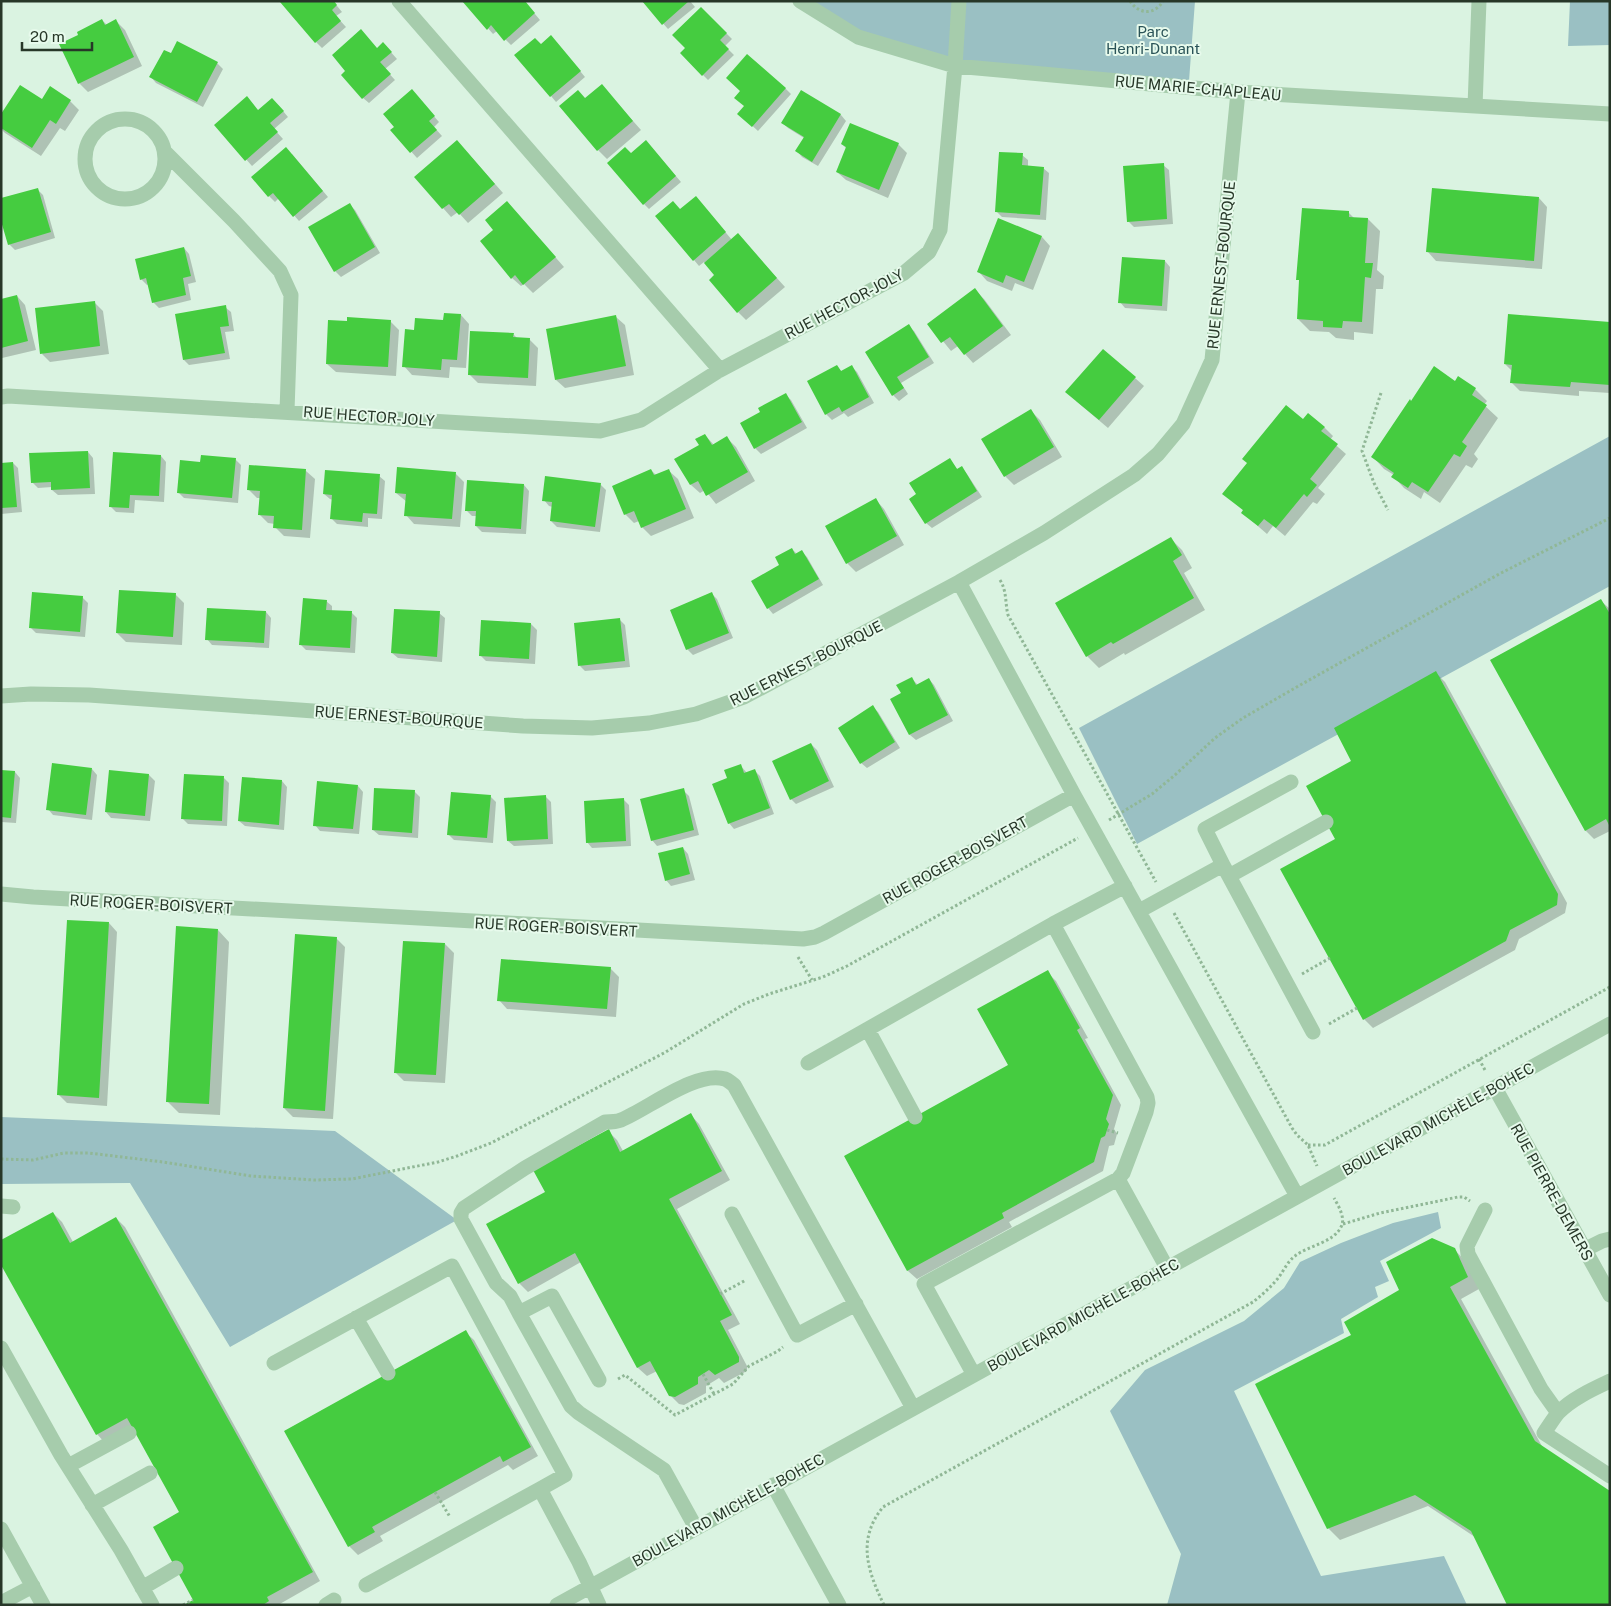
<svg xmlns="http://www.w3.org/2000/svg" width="1611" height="1606" font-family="'Public Sans',sans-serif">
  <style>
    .green { fill: #9ac0c3 }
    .shadow { fill: #0003 }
    .building { fill: #45cc40 }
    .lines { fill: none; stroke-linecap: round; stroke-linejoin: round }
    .path { stroke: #90b796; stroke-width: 3; stroke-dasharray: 2.5 2.5; stroke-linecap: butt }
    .minor { stroke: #a6ccac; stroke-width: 15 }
    .labels { text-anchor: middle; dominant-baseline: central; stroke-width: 4; stroke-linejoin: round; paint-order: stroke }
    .park-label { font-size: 15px; fill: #2a5357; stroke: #e7faec }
    .street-label { font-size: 15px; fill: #273728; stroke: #e7faec }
  </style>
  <rect width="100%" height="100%" fill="#daf3e1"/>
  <path class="green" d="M802 1H1195L1189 81 955 63 864 35Z
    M1570 1H1610V45L1568 46Z
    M1610 436V586L1137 844 1079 728Z
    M1 1117 335 1131 457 1220 230 1347 130 1183 1 1184Z
    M1438 1212 1441 1228 1380 1261 1389 1281 1375 1287 1378 1297 1341 1319 1344 1333 1234 1391 1321 1576 1444 1556 1467 1605H1167L1181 1554 1110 1411 1145 1370 1244 1321 1284 1288 1300 1262 1341 1243 1393 1223Z"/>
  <path class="shadow" d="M333 1 342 12 336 16 346 27 322 48 316 42Z
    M464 1H524L540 20 511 45 497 31 493 34Z
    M643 1H690L695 7 668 29Z
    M701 8 732 39 725 46 734 55 708 80 681 53 687 48Z
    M102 20 107 25 116 21 125 30 142 66 88 92 79 83 80 35Z
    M556 42 585 77 556 102 551 96 541 45Z
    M377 49 389 50 397 59 385 69 395 80 369 103 363 98Z
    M171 55 217 63 223 69 203 107 156 83 151 77Z
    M785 88 791 94 758 131 745 119Z
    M801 92 841 115 846 121 818 166 802 157 797 151 804 138 788 128 783 123Z
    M610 95 641 130 607 159 598 150 586 100Z
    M417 97 439 122 434 127 442 136 417 158 392 130Z
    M42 100 70 101 79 110 65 131 60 128 41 156 5 133 1 129V116Z
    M278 105 288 117 274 129 283 139 252 166 216 125Z
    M842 144H898L907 153 888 198 846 180 837 172 847 149Z
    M652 148 681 182 649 209 644 204 631 155Z
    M465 150 503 193 468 223 458 212 451 217 443 208Z
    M292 154 328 197 299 221 279 198 275 202 269 196Z
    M1022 155 1028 160V167L1043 168 1049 173 1046 220 1002 217 996 211Z
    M1163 165 1169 170 1173 224 1134 227 1128 221Z
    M37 189 43 195 55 238 15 250 9 244Z
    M1539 198 1547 207 1542 269 1436 261 1428 252Z
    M507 202 564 267 533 293 524 284 521 286 512 278 481 241 494 230Z
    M701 203 732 240 738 235 785 287 746 320 738 312 716 275 704 262 699 266 694 260Z
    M349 204 355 210 380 253 341 277 335 271Z
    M1349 213 1354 218 1368 219 1380 231 1377 270 1384 276 1383 289H1376L1373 334 1354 332V340L1336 338 1329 332 1310 331 1298 319 1301 282 1298 279Z
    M1042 237 1050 246 1033 290 1015 283 1012 291 987 281 979 272Z
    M184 248 189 254 196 282 188 284 191 300 159 308 153 302 149 284 147 285 141 279Z
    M1165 261 1170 267 1167 311 1125 308 1120 302Z
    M975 290 984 299 1011 335 973 363 958 346 951 351 929 324Z
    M17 296 25 305 36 350 2 358 1 361V300Z
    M94 302 103 311 109 354 50 362 42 354Z
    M225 307 231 312 234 331 225 332 230 359 189 365 184 360Z
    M461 315 469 324 466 368 450 367 449 378 412 375 404 366 415 331Z
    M616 317 625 325 634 375 565 388 556 380Z
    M390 321 399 330 396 376 336 372 327 364Z
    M1610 323V393L1579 391V396L1520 391 1511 382 1512 371 1505 364Z
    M908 326 914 331 934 363 901 383 908 394 899 401 893 395 866 352Z
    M513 334 517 338 529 339 538 348 536 386 478 383 469 374Z
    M837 366 842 372 851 366 857 372 874 403 848 417 844 413 832 420 826 414Z
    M1135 378 1144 386 1108 428 1076 401Z
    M1456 382 1475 389 1487 401 1484 405 1498 418 1474 454 1478 459 1472 468 1466 465 1440 503 1424 492 1421 499 1404 488 1393 476 1394 475 1384 469 1373 457 1412 402Z
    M785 394 791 400 807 428 761 454 755 448 762 412Z
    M1031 411 1040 420 1062 457 1014 485 1005 476Z
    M1303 420 1324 427 1333 436 1330 440 1346 454 1318 488 1325 494 1317 504 1313 502 1285 536 1273 526 1267 534 1252 521 1243 512 1244 511 1224 494Z
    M705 435 714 445 727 438 736 447 755 481 716 504 705 490 700 493 691 485 700 445Z
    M88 452 93 458 95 494 58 495 52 490V487L38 488 32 482Z
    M161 456 166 462 164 502 135 500 134 513 116 512 110 506Z
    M235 459 241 465 238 503 184 498 179 493 201 463Z
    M949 459 958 470 962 468 967 474 982 497 932 528 926 523Z
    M13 463 18 468 22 512 1 514V464Z
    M651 470 657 476 669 471 678 479 694 518 651 536 642 527 639 521 634 523 625 514Z
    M306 471 315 479 310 538 284 536 275 527V524L268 523 259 514 260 498H257L248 489Z
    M455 473 464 482 460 527 414 524 406 515 407 502 396 493Z
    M379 476 385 481 382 519 368 518V527L337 524 332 519 333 500 330 499 324 494Z
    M600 484 606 490 600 532 557 527 551 521 553 507 549 506 544 500Z
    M524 485 529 491 526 534 482 532 476 526 477 516H472L466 510Z
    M876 500 884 509 904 545 856 572 847 563 827 526Z
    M1170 538 1182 550 1192 568 1184 573 1205 610 1125 655 1124 653 1099 668 1087 656Z
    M792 549 797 554 802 552 807 557 823 585 773 614 768 608 781 566Z
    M175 594 184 603 182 645 126 642 117 633Z
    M712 594 717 599 733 638 693 655 687 649Z
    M82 597 88 603 85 637 36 633 30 627Z
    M326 601 332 606V611L352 613 357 618 355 653 306 650 300 644Z
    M1601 601 1610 609V831L1594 839 1586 831 1491 660Z
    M266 612 271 618 269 648 212 645 207 639Z
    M439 613 445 618 442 662 398 658 392 653Z
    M619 619 625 625 630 667 585 671 580 666Z
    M482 621 531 624 537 630 535 664 486 661 480 655Z
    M1436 673 1445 682 1567 903 1565 913 1519 939 1515 950 1373 1028 1364 1019 1337 840 1353 761Z
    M912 679 918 685 929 679 934 685 953 721 916 740 910 735 892 699 902 694Z
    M873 707 878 712 900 748 867 768 861 763Z
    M811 744 817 750 834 787 796 804 791 799Z
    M740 765 747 773 754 770 760 776 774 814 734 829 729 823V779Z
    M92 769 97 775 92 820 53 815 48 809Z
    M1 771 15 772 20 778 16 823 1 822Z
    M110 772 149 775 155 781 150 821 111 818 106 812Z
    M224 778 229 783 227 826 188 824 182 818Z
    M282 781 287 787 284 830 245 826 239 821Z
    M358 786 363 792 359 834 320 831 315 825Z
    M683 790 689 796 699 835 657 846 652 840Z
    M414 791 420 797 418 838 379 835 373 830Z
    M490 796 496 802 493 843 454 840 448 834Z
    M545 796 551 802 553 844 514 846 508 841Z
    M624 800 629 805 631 846 592 848 587 842Z
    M683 848 688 854 695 880 671 886 666 880Z
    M109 923 117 932 107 1106 67 1103 58 1094Z
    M218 930 229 942 220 1115 179 1113 167 1101Z
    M336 938 345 947 333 1119 293 1117 284 1108Z
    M445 944 454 953 445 1083 404 1081 395 1072Z
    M610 968 619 977 616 1017 507 1009 499 1000Z
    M1047 972 1056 981 1088 1038 1085 1039 1121 1105 1114 1129 1117 1134 1114 1145 1109 1146 1103 1171 1009 1222 1012 1227 917 1279 908 1271 845 1157 1010 1066Z
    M691 1115 699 1124 730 1180 677 1209 740 1324 728 1330 747 1366V1371L724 1383 719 1378 706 1386V1393L684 1405 679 1404 670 1395 657 1371 647 1376 638 1368 581 1262 528 1292 519 1283 546 1192 608 1131 617 1140 623 1151Z
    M53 1213 62 1222 73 1242 116 1218 125 1227 320 1581 278 1605H187L195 1600 181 1513 134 1427 105 1443 97 1434Z
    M1454 1249 1466 1262 1479 1289 1461 1299 1543 1448 1475 1537 1428 1506 1340 1540 1328 1528 1353 1335 1401 1291Z
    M465 1332 474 1340 538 1456 513 1470 508 1465 380 1536 383 1541 358 1555 349 1546 285 1431Z"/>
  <path class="building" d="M281 1H334L337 5 332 10 341 21 315 43 280 2Z
    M462 1H525L535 13 504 41 491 25 487 30Z
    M642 1H689L662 25Z
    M701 7 727 33 720 40 729 49 702 76 680 53 685 48 672 35Z
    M102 19 105 25 116 19 134 57 78 84 59 44 78 35 77 32Z
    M361 29 377 48 383 42 392 52 380 62 391 74 362 99 341 75 345 71 332 55Z
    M551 35 581 71 550 97 514 55 535 38 541 44Z
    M177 41 218 62 197 102 149 77 164 50 171 53Z
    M747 54 786 88 752 127 737 114 744 106 734 98 740 91 726 78Z
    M602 84 633 121 597 151 559 106 578 90 585 98Z
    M20 85 42 99 50 86 71 100 56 124 50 120 32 148 1 128V114Z
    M412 89 435 116 429 121 437 130 410 153 390 130 394 127 383 114Z
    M801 90 841 114 812 162 795 151 804 137 781 123Z
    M247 96 258 110 272 98 284 111 270 123 278 132 245 161 214 125Z
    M850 123 899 143 879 190 836 172 846 147 841 144Z
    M457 140 495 184 459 215 449 204 442 209 414 177Z
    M646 140 676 176 643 205 607 163 625 147 631 153Z
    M286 147 323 191 293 217 273 193 268 197 251 177Z
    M999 152 1023 153 1022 165 1044 167 1040 215 995 212Z
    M1164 163 1167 219 1127 222 1123 166Z
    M38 188 51 232 8 245 1 221V198Z
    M1432 188 1539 197 1534 261 1426 252Z
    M696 196 726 232 693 261 655 216 673 201 680 209Z
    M507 201 556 257 523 285 515 275 511 279 480 241 493 230 485 220Z
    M350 203 375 247 334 272 308 227Z
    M1302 208 1349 211V217L1368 218 1365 263H1373L1371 278 1365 277 1362 322 1343 321 1342 328 1323 327V321L1297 319 1299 280H1296Z
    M998 218 1042 236 1024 282 1006 275 1003 283 977 272Z
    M738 233 777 278 737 313 709 280 714 275 704 263Z
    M184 247 191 276 183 278 186 295 152 303 146 278 140 280 135 259Z
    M1122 257 1165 260 1162 306 1118 303Z
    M975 288 1003 326 964 355 950 337 941 343 927 324Z
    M17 295 28 341 1 348V299Z
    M95 301 100 346 40 354 35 308Z
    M226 305 229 326 220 327 225 353 183 360 175 314Z
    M444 313 461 314 457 360 442 359 441 370 402 367 405 329 414 330 415 318 443 320Z
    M1508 314 1610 322V385L1571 382 1570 387 1510 383 1512 365 1504 364Z
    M616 315 626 366 555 380 546 329Z
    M347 317 391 320 388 367 326 364 328 320 347 321Z
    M909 324 929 357 897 377 904 388 892 396 865 352Z
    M470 331 514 333 513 337 530 338 528 378 468 375Z
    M1103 349 1136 377 1099 420 1065 392Z
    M837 365 841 371 852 365 869 397 842 412 839 407 825 415 807 381Z
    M1434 366 1455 381 1458 376 1476 388 1472 395 1487 405 1462 442 1467 446 1460 457 1454 454 1428 492 1412 482 1408 488 1391 477 1394 473 1371 457 1410 399 1411 401Z
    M786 393 802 422 754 449 740 423 760 412 758 408Z
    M1286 405 1303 419 1308 413 1325 427 1321 431 1338 444 1310 479 1317 485 1307 497 1304 494 1276 528 1264 519 1258 526 1241 513 1243 510 1222 494 1247 463 1242 459Z
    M1031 409 1054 447 1004 477 981 439Z
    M705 434 712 445 727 436 748 472 706 496 698 481 690 485 674 459 699 445 695 439Z
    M88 451 90 488 51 490V482L31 483 29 453Z
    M113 452 161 455 159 496 130 495 129 508 109 507Z
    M201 455 236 458 232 498 177 493 180 460 200 462Z
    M950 458 957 469 962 466 977 491 925 524 909 499 916 494 909 483Z
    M13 462 17 507 1 508V463Z
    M249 465 306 469 302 530 273 528 274 516 258 515 260 491 247 490Z
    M397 467 456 472 452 519 404 516 406 494 395 493Z
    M651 469 654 475 669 469 686 509 641 528 634 511 624 515 612 486Z
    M325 470 380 474 377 514 363 513 362 522 330 519 332 495 323 494Z
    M545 476 601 483 595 527 550 521 552 502 542 501Z
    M467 480 524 484 521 529 475 526 476 511H465Z
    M876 498 897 536 846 564 825 526Z
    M1171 537 1182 555 1173 561 1194 598 1113 644 1111 642 1086 657 1055 603Z
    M792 548 795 554 802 550 819 579 767 609 751 581 779 565 775 557Z
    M119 590 176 593 173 637 116 633Z
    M32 592 83 596 80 632 29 628Z
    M712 592 729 633 686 650 670 610Z
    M303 598 327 600 326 610 352 611 350 648 299 645Z
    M1601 599 1610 614V827L1606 819 1585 831 1490 660Z
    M207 608 266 611 264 643 205 640Z
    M394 609 440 611 437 657 391 653Z
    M620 618 625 661 578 666 574 623Z
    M481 620 531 623 529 659 479 656Z
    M1436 671 1558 894 1557 905 1510 930 1506 941 1363 1020 1280 869 1335 839 1306 786 1351 761 1334 728Z
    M912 677 916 685 929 678 948 715 909 735 890 699 901 693 896 685Z
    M873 705 895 742 860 764 838 728Z
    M811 743 829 781 790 800 772 761Z
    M52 763 92 768 86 815 46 810Z
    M741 764 744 773 755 769 770 808 728 824 712 784 727 778 724 770Z
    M1 770 15 771 11 818 1 817Z
    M109 770 149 774 145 816 105 812Z
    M184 774 224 776 222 821 181 819Z
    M242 777 282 780 279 825 238 821Z
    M317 781 358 785 353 829 313 826Z
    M374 788 415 790 412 833 372 830Z
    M684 788 694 830 651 841 640 799Z
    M451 792 491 795 487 838 447 835Z
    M546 795 548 839 507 841 504 798Z
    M624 798 626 841 586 843 584 801Z
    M683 847 690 874 665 881 658 853Z
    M67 920 109 922 99 1098 57 1095Z
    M176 926 218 929 209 1104 166 1102Z
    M295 934 337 937 325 1111 283 1108Z
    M403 941 445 943 436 1075 394 1073Z
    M501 959 611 967 607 1009 497 1001Z
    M1048 970 1080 1028 1077 1030 1113 1095 1106 1119 1109 1124 1105 1136 1101 1138 1094 1162 1002 1213 1004 1218 907 1271 844 1156 1008 1065 977 1009Z
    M691 1113 722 1171 669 1199 732 1315 720 1321 739 1357V1362L715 1375 709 1370 698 1377V1384L675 1397 669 1396 650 1361 637 1368 575 1253 518 1284 486 1224 545 1192 533 1170 609 1129 620 1152Z
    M53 1212 70 1243 116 1217 313 1572 267 1597 269 1601 263 1605H184L193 1600 153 1527 179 1512 127 1418 96 1435 1 1265V1240Z
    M1432 1238 1455 1248 1468 1277 1450 1287 1535 1441 1610 1491V1605H1507L1471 1531 1415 1495 1327 1529 1255 1384 1351 1335 1344 1322 1399 1290 1386 1262Z
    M466 1330 531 1447 503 1462 500 1456 372 1527 375 1532 348 1547 284 1431Z"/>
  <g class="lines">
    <path class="path" d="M1130 1C1139 15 1155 15 1163 1
      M1381 393 1362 451 1374 483 1388 510
      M1000 580C1007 591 1005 603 1008 615L1156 882
      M1109 820 1152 794 1175 775 1215 738 1243 718 1302 684 1501 573 1610 518
      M1174 913 1292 1128 1297 1135 1308 1145 1317 1166
      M798 957 812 980
      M1302 974 1330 958
      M1329 1024 1357 1008
      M1479 1059 1486 1072
      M1107 1130 1118 1133
      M1308 1145H1325L1332 1141 1610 987
      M1 1159 33 1160 64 1153H89L163 1162 251 1176 314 1180 352 1179 438 1162 457 1156 491 1143 664 1053 744 1004 769 994 823 977 847 966 1078 838
      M1343 1224 1380 1213 1458 1197H1464L1470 1201
      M720 1294 746 1280
      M703 1374 714 1394
      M618 1379 625 1375 675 1415 733 1384 749 1366 778 1351 783 1347
      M435 1492 450 1517
      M183 1605 193 1600
      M884 1605C867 1570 857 1539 883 1507L1253 1302C1262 1295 1271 1287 1279 1277 1284 1270 1288 1261 1295 1256 1309 1245 1333 1243 1341 1227 1346 1218 1338 1205 1334 1198"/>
    <path class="minor" d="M399 1 720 370
      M800 1 858 37 955 66 1238 92 1610 114
      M1475 106 1479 1
      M85 159a40 40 0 1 1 80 0a40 40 0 1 1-80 0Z
      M165 152 234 221 280 271 291 295 287 411
      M1 397 8 396 600 431 641 420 720 370 904 273 929 252 940 230 955 66 959 1
      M959 582 1074 795 1297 1196
      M1 696 31 694 89 695 523 726 592 728 649 723 696 714 744 697 959 582 1044 533 1134 475 1158 454 1183 424 1212 360 1238 92
      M1223 865 1205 829 1291 782
      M1229 876 1326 822
      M1 894 33 897 803 939 815 937 824 933 1074 795
      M1139 911 1223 865 1313 1032
      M868 1030 915 1117
      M808 1063 1053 924
      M1495 1088 1610 1295
      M1118 1179 1167 1268
      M1 1206 13 1207
      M1485 1210 1467 1246 1468 1254 1541 1389 1558 1413
      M732 1214 797 1335 856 1304
      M1584 1250 1602 1241 1610 1239
      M519 1313 510 1296 496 1283 461 1219V1213L464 1208 525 1168 605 1122C610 1122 616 1122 621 1120 648 1109 696 1070 725 1079 728 1080 731 1083 734 1085L913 1408
      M356 1318 388 1373
      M1 1348 61 1455 121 1550 152 1605
      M274 1363 452 1266 565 1475 540 1489
      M974 1375 924 1284 1118 1179 1123 1173 1146 1112 1148 1103 1147 1097 1053 924 1125 886
      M599 1380 552 1296 519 1313 571 1406 579 1413 664 1470 696 1528
      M1610 1381C1593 1389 1571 1399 1558 1413 1553 1419 1549 1426 1544 1433L1610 1476
      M68 1466 129 1433
      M773 1485 839 1605
      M92 1505 150 1473
      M1 1529 43 1605
      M366 1585 540 1489 579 1562 599 1605
      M142 1588 176 1568
      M1 1603 33 1586
      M326 1605 334 1600
      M557 1605 1610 1024"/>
  </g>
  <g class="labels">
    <g class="park-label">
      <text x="1153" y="31">Parc<tspan x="1153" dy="17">Henri-Dunant</tspan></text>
    </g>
    <g class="street-label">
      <text transform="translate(1198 88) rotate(5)">RUE MARIE-CHAPLEAU</text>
      <text transform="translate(1221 265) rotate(-84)">RUE ERNEST-BOURQUE</text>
      <text transform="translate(844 304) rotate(-28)">RUE HECTOR-JOLY</text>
      <text transform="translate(369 416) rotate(4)">RUE HECTOR-JOLY</text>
      <text transform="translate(806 663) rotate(-27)">RUE ERNEST-BOURQUE</text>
      <text transform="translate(399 717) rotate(4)">RUE ERNEST-BOURQUE</text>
      <text transform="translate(955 860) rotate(-29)">RUE ROGER-BOISVERT</text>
      <text transform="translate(151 904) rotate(3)">RUE ROGER-BOISVERT</text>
      <text transform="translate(556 927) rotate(3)">RUE ROGER-BOISVERT</text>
      <text transform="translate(1438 1119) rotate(-29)">BOULEVARD MICHÈLE-BOHEC</text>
      <text transform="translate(1552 1192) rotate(61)">RUE PIERRE-DEMERS</text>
      <text transform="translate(1083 1315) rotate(-29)">BOULEVARD MICHÈLE-BOHEC</text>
      <text transform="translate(728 1510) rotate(-29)">BOULEVARD MICHÈLE-BOHEC</text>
    </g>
  </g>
  <rect width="1611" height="1606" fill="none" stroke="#273728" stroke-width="5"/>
  <path d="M22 42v8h70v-8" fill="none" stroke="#273728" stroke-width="2.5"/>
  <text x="30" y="42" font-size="15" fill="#273728" stroke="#e7faec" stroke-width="4" paint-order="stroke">20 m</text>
</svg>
